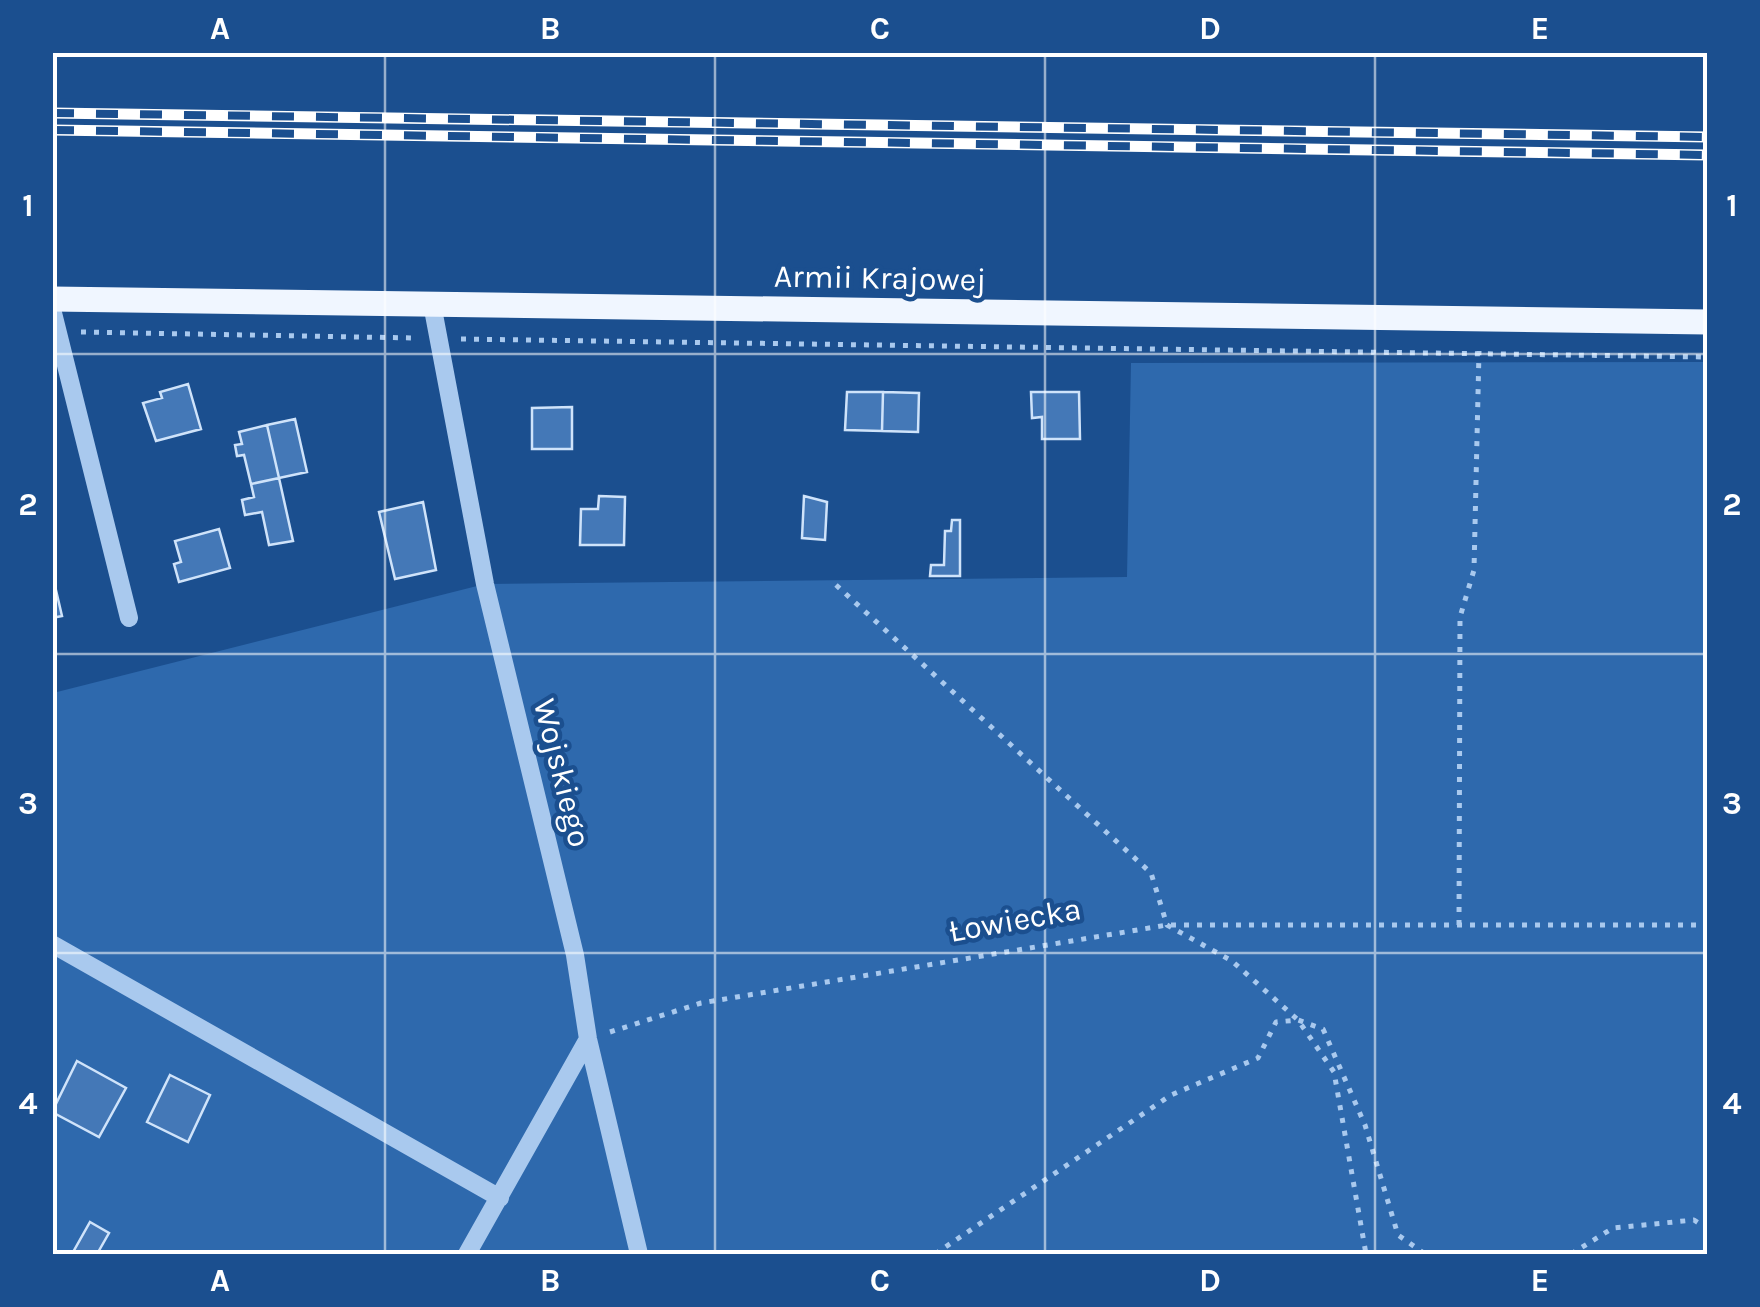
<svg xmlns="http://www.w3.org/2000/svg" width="1760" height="1307" font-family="Karla,sans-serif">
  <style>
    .green { fill: #2e69ad }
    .building { fill: #4478b7; stroke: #cfe3fa; stroke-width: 2.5 }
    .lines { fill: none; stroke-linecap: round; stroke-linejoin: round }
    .path { stroke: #a9c9ee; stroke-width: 5; stroke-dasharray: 5 8; stroke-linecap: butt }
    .minor { stroke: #a9c9ee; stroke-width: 18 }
    .major { stroke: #f0f6ff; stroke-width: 25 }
    .rail-casing { stroke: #fff; stroke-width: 11 }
    .rail { stroke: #1b4f8f; stroke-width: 8; stroke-dasharray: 22; stroke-linecap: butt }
    .grid { fill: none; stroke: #fff; stroke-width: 2.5; stroke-opacity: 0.55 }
    .labels { text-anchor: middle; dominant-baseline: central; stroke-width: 9; stroke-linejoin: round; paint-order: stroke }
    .street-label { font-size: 32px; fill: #fff; stroke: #1b4f8f }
    .neatline { fill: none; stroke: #fff; stroke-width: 4 }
    .grid-label { font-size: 32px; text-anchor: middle; font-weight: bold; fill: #fff }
  </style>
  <rect width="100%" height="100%" fill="#1b4f8f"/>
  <path class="green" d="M1707 362V1254H53V693L485 584 1127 577 1131 363Z"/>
  <path class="building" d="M188 384 201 429 156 441 143 403 162 398 160 392Z
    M847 392H883L882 431 845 430Z
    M883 392 919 393 918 432 882 431Z
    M1031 392H1079L1080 439H1042V417L1032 418Z
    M572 407V449H532V408Z
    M295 419 307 472 279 478 267 425Z
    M267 425 279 478 251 484 244 455 237 456 235 445 242 444 239 432Z
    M279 478 293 541 269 545 262 512 245 515 242 500 254 497 251 484Z
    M599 496 625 497 624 545H580L581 509H598Z
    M804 496 827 502 825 540 802 538Z
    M423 502 436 570 395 579 379 512Z
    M952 520H960V576H930L931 565H944L945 531H951Z
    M219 529 230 568 179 582 174 564 181 562 175 541Z
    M52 573 62 616 52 618Z
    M77 1061 126 1088 99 1137 52 1112Z
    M170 1075 210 1095 188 1142 147 1122Z
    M90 1222 109 1233 97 1254H72Z"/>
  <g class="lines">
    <path class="path" d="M81 332 415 338
      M461 339 1708 357
      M836 585 1151 873 1167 925 1232 961 1298 1020 1334 1072 1366 1254
      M1459 925 1460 617 1474 570 1479 351
      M610 1032 701 1003 1167 925H1708
      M935 1254 1171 1095 1258 1058 1276 1022 1298 1020 1323 1029 1365 1125 1398 1235 1425 1254
      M1571 1254 1613 1228 1694 1220 1708 1229"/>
    <path class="minor" d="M432 304 485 584 575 955 588 1039 639 1254
      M52 309 129 618
      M52 944 500 1198
      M467 1254 588 1039"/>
    <path class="major" d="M52 299 1708 322"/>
    <g class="rail-casing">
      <path id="rail" d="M52 113 1708 137
        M52 130 1708 155"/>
    </g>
    <use href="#rail" class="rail"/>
  </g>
  <path class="grid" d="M385 52V1254M715 52V1254M1045 52V1254M1375 52V1254M52 354H1708M52 654H1708M52 953H1708"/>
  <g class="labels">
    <g class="street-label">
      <text transform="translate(880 278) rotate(1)">Armii Krajowej</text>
      <text transform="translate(562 773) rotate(76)">Wojskiego</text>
      <text transform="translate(1015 920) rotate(-10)">Łowiecka</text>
    </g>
  </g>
  <rect width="1760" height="1307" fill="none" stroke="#1b4f8f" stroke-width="110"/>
  <rect x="55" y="55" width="1650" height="1197" class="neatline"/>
  <g class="grid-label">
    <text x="220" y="39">A</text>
    <text x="550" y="39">B</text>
    <text x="880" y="39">C</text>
    <text x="1210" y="39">D</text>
    <text x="1540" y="39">E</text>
    <text x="28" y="216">1</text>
    <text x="1732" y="216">1</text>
    <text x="28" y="515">2</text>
    <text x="1732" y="515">2</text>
    <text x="28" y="814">3</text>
    <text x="1732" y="814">3</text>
    <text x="28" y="1114">4</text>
    <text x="1732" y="1114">4</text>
    <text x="220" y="1291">A</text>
    <text x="550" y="1291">B</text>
    <text x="880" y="1291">C</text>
    <text x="1210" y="1291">D</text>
    <text x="1540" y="1291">E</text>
  </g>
</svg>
